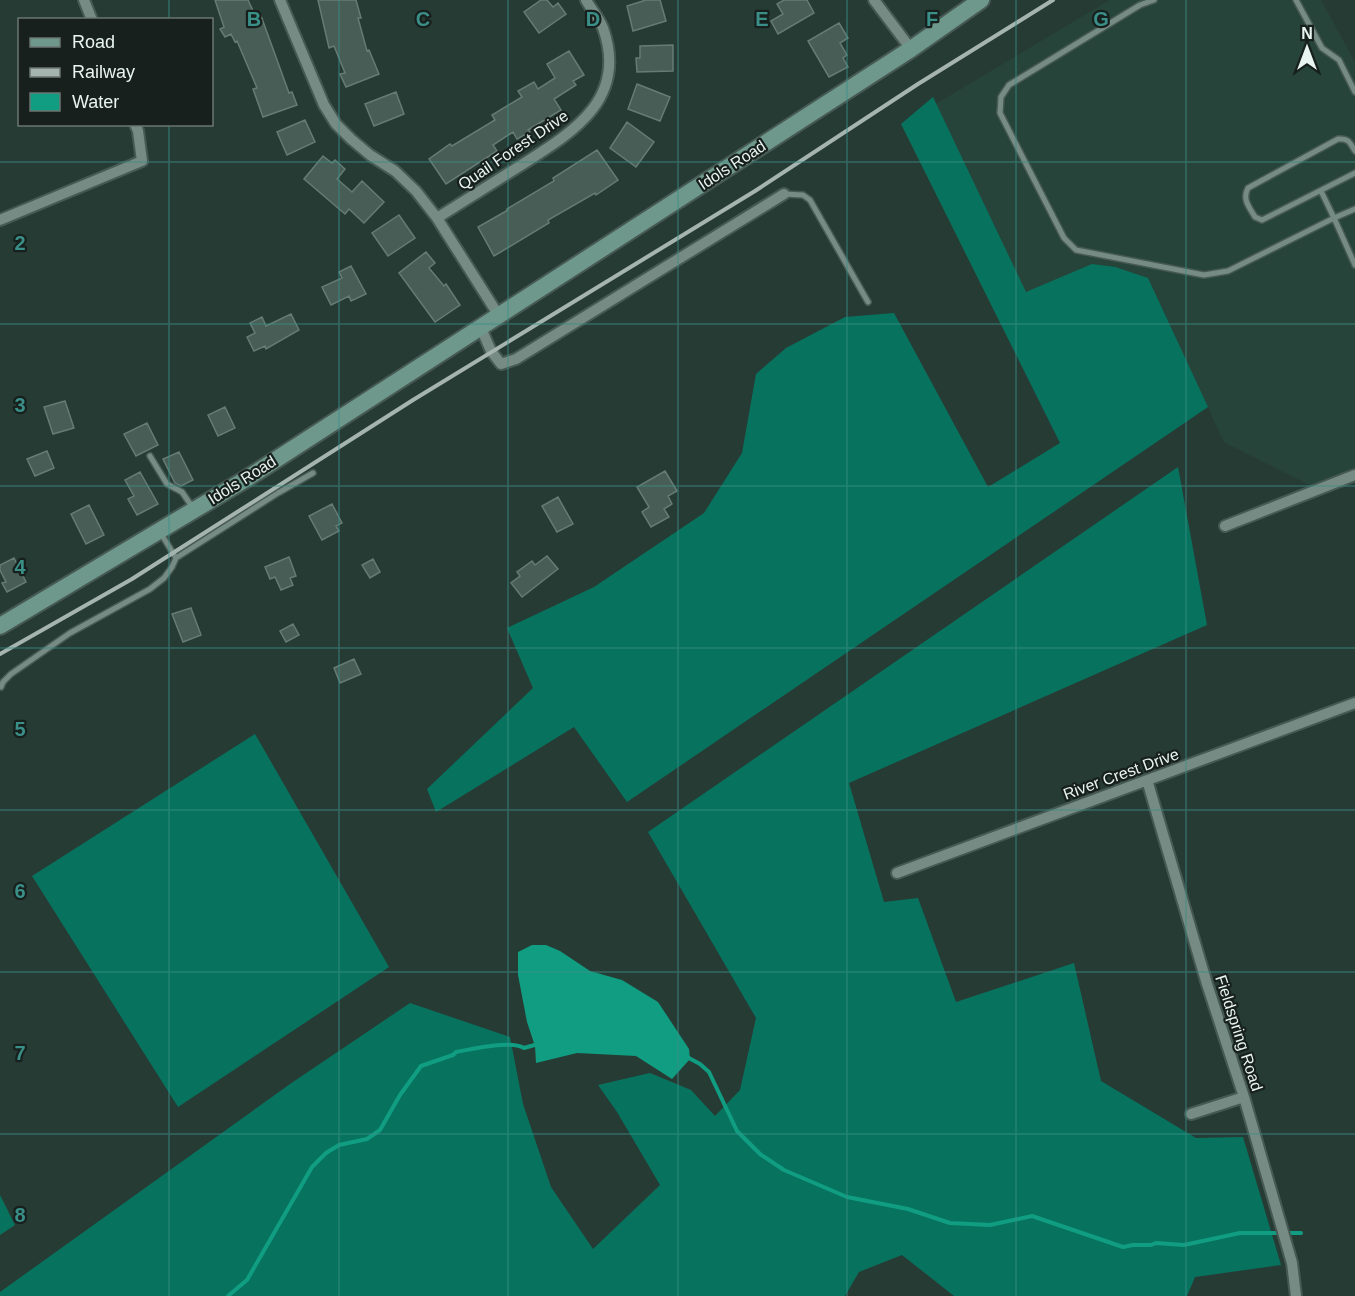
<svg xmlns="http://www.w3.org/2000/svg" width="1355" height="1296" font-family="Helvetica,sans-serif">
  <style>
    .built { fill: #27443b }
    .forest { fill: #07735e }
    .water { fill: #109d81 }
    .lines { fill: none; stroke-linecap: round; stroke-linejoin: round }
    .stream { stroke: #109d81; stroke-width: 4 }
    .building { fill: #485d56; stroke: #667b74; stroke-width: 1.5 }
    .lane-casing { stroke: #475953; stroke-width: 8 }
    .street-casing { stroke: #475953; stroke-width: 14 }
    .secondary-casing { stroke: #475953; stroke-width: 20 }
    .lane { stroke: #758b84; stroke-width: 5 }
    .street { stroke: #758b84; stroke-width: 10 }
    .secondary { stroke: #6e988c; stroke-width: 16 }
    .rail { stroke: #a5b4af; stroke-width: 4 }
    .grid { fill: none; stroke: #3a8f88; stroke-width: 1.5; stroke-opacity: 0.55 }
    .labels { text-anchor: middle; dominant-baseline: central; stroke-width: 4.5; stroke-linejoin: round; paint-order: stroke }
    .street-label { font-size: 16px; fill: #e8f4f0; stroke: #17201d }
    .grid-label { font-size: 20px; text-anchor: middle; font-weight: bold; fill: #3a8f88; stroke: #17201d; stroke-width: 4.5; stroke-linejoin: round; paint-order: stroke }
  </style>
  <rect width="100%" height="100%" fill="#273b35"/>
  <path class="built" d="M1110 0H1321L1355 62V471L1315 488 1224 442 1148 278 1013 299 924 111Z"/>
  <path class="forest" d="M933 97 1026 292 1092 264 1115 267 1148 278 1208 407 627 802 574 727 436 812 427 789 533 688 507 628 594 587 704 513 742 453 756 374 786 348 845 317 894 313 988 487 1060 443 901 124Z
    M1178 467 1207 625 849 783 884 902 918 898 956 1002 1074 963 1101 1081 1196 1138 1243 1137 1281 1265 1195 1277 1187 1296H954L902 1255 859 1272 845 1296H0V1292L290 1084 410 1003 510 1037 523 1104 551 1187 593 1249 660 1185 617 1112 598 1085 650 1073 691 1090 715 1116 740 1090 756 1018 648 832Z
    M255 734 389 967 178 1107 32 876Z
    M0 1195 15 1225 0 1235Z"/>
  <path class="water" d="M532 945H546L560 951 590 971 622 980 658 1002 689 1049 690 1059 672 1079 636 1056 577 1053 536 1063 535 1046 527 1022 518 975V952Z"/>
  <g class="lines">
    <path class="stream" d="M687 1057 700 1064 709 1072 737 1131 760 1154 784 1170 847 1197 908 1209 950 1223 990 1225 1032 1216 1123 1247 1133 1245H1151L1156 1243 1184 1245 1240 1233H1301
      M228 1296 247 1280 312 1167 326 1153 339 1145 367 1139 380 1130 400 1095 421 1066 453 1055 456 1052C473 1049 510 1040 524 1048L538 1044"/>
  </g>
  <path class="building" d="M215 0H248L255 15 260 13 289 93 292 92 297 105 263 117 253 89 257 88 237 41 235 42 231 34 225 37 220 29 224 27Z
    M318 0H356L361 18H358L367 51 369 50 379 74 346 87 340 74 345 73 334 46 329 48Z
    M541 0H547L553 7 558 3 566 14 539 33 524 12Z
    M646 0H660L666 21 633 31 627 6Z
    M784 0H807L814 13 778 34 771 21 783 14 777 4Z
    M839 23 848 38 840 43 847 55 843 58 848 67 829 77 808 41Z
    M673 45V71L637 72 636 58H640V46Z
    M569 51 584 75 573 81 576 85 554 99 561 110 528 130 530 132 517 139 513 132 493 145 497 151 446 184 429 159 450 144 452 146 495 120 492 115 522 97 518 91 534 82 538 89 555 78 547 64Z
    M637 84 670 97 660 121 628 109Z
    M396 92 404 114 374 126 365 104Z
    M305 120 315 142 287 155 277 132Z
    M627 122 654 142 636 167 610 148Z
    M597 150 618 180 596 195 595 193 548 220 549 223 494 256 478 227 508 210 507 209 554 181 553 178Z
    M323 156 332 163 335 160 345 169 337 179 352 192 362 181 384 202 364 223 349 209 345 214 304 179Z
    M399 215 415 238 388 256 372 233Z
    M426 252 435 263 429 268 444 286 446 284 460 305 435 322 399 273Z
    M351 266 366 294 351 301 349 296 331 305 322 287 342 278 339 272Z
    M291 314 299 330 266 349 265 346 254 351 247 337 255 333 250 323 262 317 266 326Z
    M65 401 74 428 53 434 44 407Z
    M225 407 235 428 218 436 208 415Z
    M147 423 158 445 136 456 124 434Z
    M47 451 54 468 35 476 27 459Z
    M179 452 193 480 181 486 175 483 163 459Z
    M665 471 677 491 668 496 672 504 664 509 669 517 651 527 642 512 649 507 637 487Z
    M140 472 158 504 137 515 128 499 134 496 125 480Z
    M558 497 573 524 557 532 542 506Z
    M332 504 342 523 336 526 339 531 322 540 309 516Z
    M89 505 104 535 86 544 71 514Z
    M547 556 558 569 522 597 511 583 520 576 517 572 532 561 535 565Z
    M289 557 296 576 290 578 293 585 281 590 275 577 270 579 265 567Z
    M14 558 26 582 7 592 2 583 6 582 0 570V565Z
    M373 559 380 572 370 578 362 565Z
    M191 608 201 635 183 642 172 614Z
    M293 624 299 635 286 642 280 631Z
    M354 659 361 674 340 683 334 668Z"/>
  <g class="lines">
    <g class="lane-casing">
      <path id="lane" d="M1154 0 1140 5 1009 85 1001 97 1000 113 1064 238 1076 250 1204 275 1228 271 1334 218 1355 265
        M1296 0 1322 48 1339 60 1355 92
        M1355 151C1350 143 1349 138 1338 139L1248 188C1242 199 1249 207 1255 217L1262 220 1355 173
        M1321 191 1334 218 1355 209
        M784 194 803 195 810 200 868 302
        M150 456 167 484 182 492 193 508
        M160 532 176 558 278 493 313 473
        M1 687 3 682 11 674 70 633 150 589 164 578 172 567 176 558"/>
    </g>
    <g class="street-casing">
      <path id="street" d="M84 0 92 20
        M280 0 324 105 336 124 351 139 370 155 395 171 416 191 437 218 499 316
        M874 0 911 49
        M437 218C466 200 494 182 523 164 575 131 628 98 603 28 599 18 591 9 586 0
        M0 220 142 161 138 131 135 124
        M481 328 491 351 501 364 516 359 784 194
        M1225 526 1355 475
        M1147 780 1207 984 1244 1097 1292 1263 1296 1296
        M897 873 1355 703
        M1191 1114 1244 1097"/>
    </g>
    <g class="secondary-casing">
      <path id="secondary" d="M0 626 246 479 911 49 981 0"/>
    </g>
    <use href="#lane" class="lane"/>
    <use href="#street" class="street"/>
    <use href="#secondary" class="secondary"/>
    <path class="rail" d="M0 654 132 579 413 400 755 191 918 84 1053 0"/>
  </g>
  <path class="grid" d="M169 0V20M339 0V1296M508 0V1296M678 0V1296M847 0V1296M1016 0V1296M1186 0V1296M169 124V1296M0 162H1355M0 324H1355M0 486H1355M0 648H1355M0 810H1355M0 972H1355M0 1134H1355"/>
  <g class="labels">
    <g class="street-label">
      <text transform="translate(513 150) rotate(-34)">Quail Forest Drive</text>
      <text transform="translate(732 165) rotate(-33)">Idols Road</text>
      <text transform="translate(242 480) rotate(-32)">Idols Road</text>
      <text transform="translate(1121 774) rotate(-20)">River Crest Drive</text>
      <text transform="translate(1239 1033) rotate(72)">Fieldspring Road</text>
    </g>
  </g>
  <g class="grid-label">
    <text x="254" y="26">B</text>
    <text x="423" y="26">C</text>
    <text x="593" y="26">D</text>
    <text x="762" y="26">E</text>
    <text x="932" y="26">F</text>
    <text x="1101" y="26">G</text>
    <text x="20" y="250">2</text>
    <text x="20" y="412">3</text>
    <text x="20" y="574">4</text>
    <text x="20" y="736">5</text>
    <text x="20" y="898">6</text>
    <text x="20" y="1060">7</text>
    <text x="20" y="1222">8</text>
  </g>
  <rect x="18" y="18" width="195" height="108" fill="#17201d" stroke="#6b7571" stroke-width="1.5"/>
  <rect x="30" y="38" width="30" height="9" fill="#6e988c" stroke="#6b7571" stroke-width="1.5"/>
  <text x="72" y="48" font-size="18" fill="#e8f4f0">Road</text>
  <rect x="30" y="68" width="30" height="9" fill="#a5b4af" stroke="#6b7571" stroke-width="1.5"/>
  <text x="72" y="78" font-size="18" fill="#e8f4f0">Railway</text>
  <rect x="30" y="93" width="30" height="18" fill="#109d81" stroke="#6b7571" stroke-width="1.5"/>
  <text x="72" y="108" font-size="18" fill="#e8f4f0">Water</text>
  <g transform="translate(1307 48)" stroke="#17201d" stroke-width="4.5" paint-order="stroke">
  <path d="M0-4.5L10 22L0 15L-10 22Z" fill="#e8f4f0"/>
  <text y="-9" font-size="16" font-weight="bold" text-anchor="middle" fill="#e8f4f0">N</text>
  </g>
</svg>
